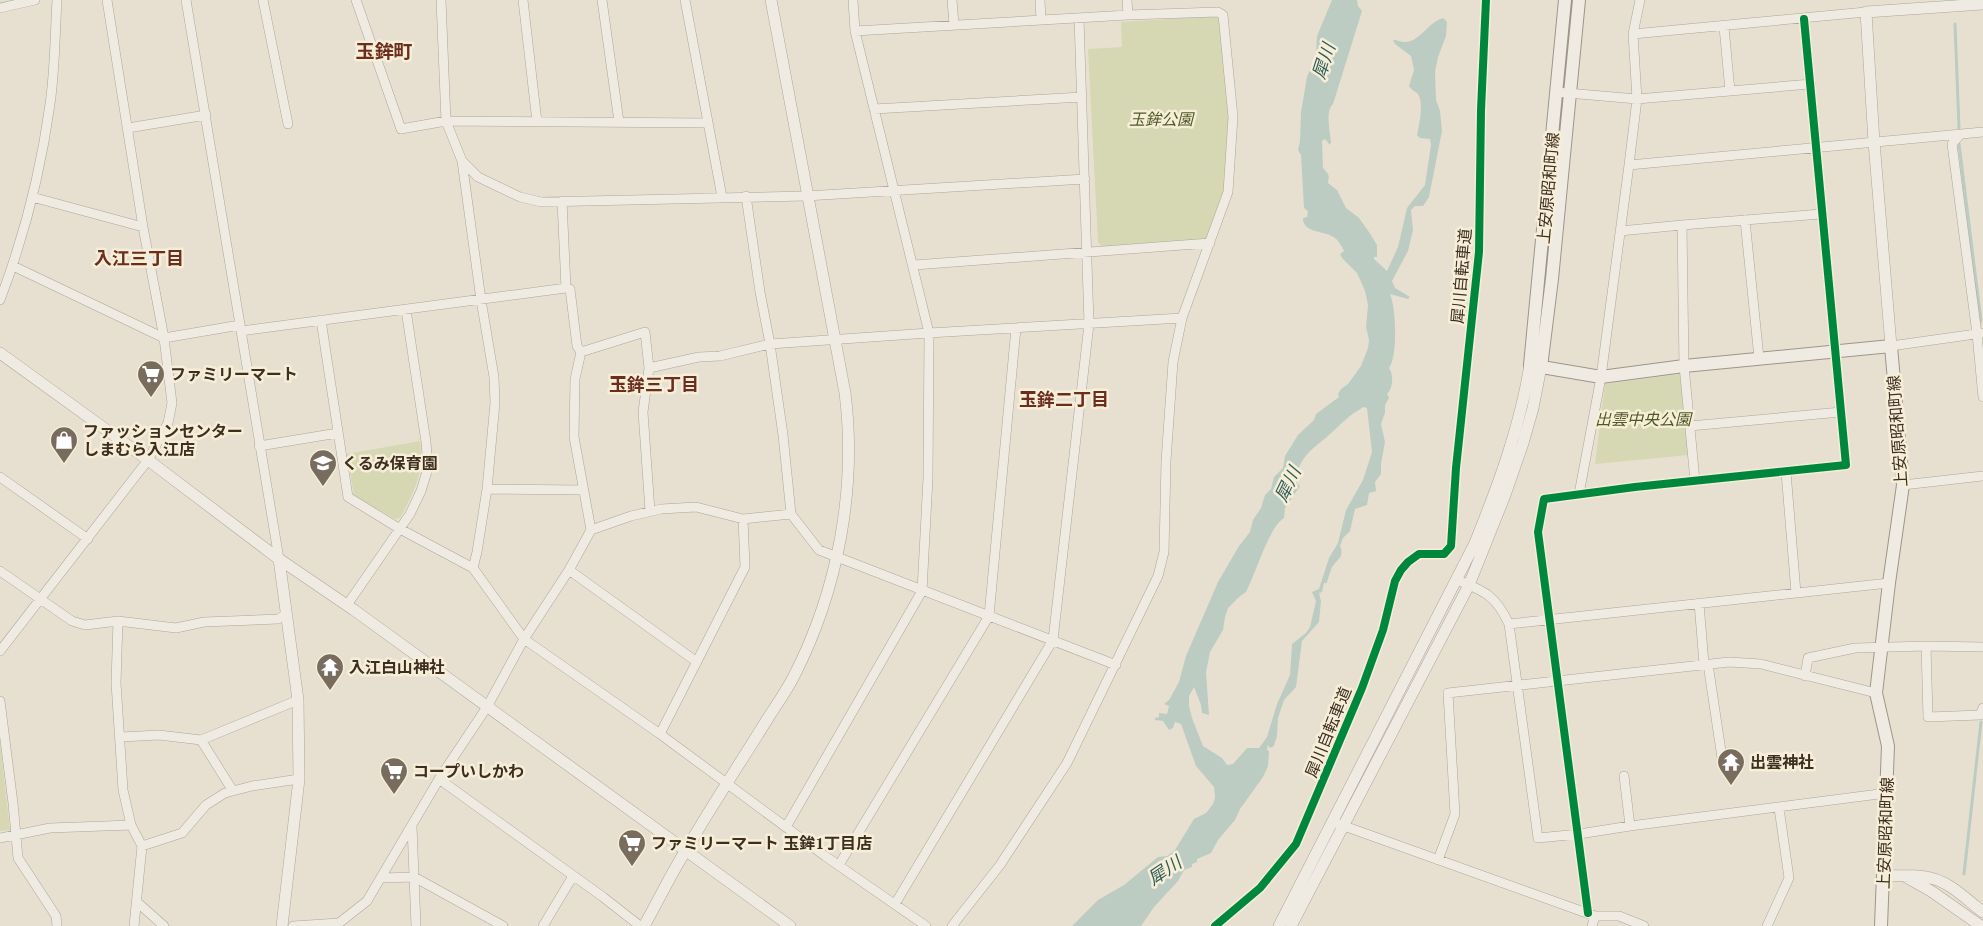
<svg xmlns="http://www.w3.org/2000/svg" width="1983" height="926" font-family="'PT Serif','Noto Sans JP',serif">
  <style>
    .green { fill: #d6d7b3 }
    .water { fill: #bcccc2; fill-rule: evenodd }
    .lines { fill: none; stroke-linecap: round; stroke-linejoin: round }
    .stream { stroke: #bcccc2; stroke-width: 3 }
    .minor-casing { stroke: #ada599; stroke-width: 10 }
    .tertiary-casing { stroke: #ada599; stroke-width: 12 }
    .secondary-casing { stroke: #9c958a; stroke-width: 14 }
    .minor { stroke: #efebe3; stroke-width: 9 }
    .tertiary { stroke: #efebe3; stroke-width: 11 }
    .secondary { stroke: #efebe3; stroke-width: 12 }
    .cycleway-casing { stroke: #f7eed8; stroke-width: 11 }
    .cycleway { stroke: #00873e; stroke-width: 8 }
    .labels { text-anchor: middle; dominant-baseline: central; stroke-width: 5; stroke-linejoin: round; paint-order: stroke }
    .park-label { font-size: 16px; font-style: italic; fill: #4d5a26; stroke: #f7eed8 }
    .street-label { font-size: 16px; fill: #3d2e20; stroke: #f7eed8 }
    .poi-label { font-size: 16px; font-weight: bold; fill: #3d2e20; stroke: #f7eed8; text-anchor: start }
    .water-label { font-size: 18px; font-style: italic; fill: #2f5d5a; stroke: #f7eed8 }
    .neighbourhood-label { font-size: 18px; font-weight: bold; fill: #6b2e1e; stroke: #f7eed8 }
    .quarter-label { font-size: 19px; font-weight: bold; fill: #6b2e1e; stroke: #f7eed8 }
  </style>
  <rect width="100%" height="100%" fill="#e7e0d1"/>
  <path class="green" d="M1215 16 1221 21 1230 118 1226 190 1208 239 1102 247 1098 242 1088 49 1122 47 1121 22Z
    M1681 374 1689 455 1595 464 1605 384Z
    M420 441C424 475 415 489 400 518L395 519 354 496 347 454Z
    M0 742 10 830 0 831Z"/>
  <path class="water" d="M1332 0H1357L1358 6 1362 11 1333 104C1325 111 1330 131 1331 142L1330 145 1325 139 1322 141 1323 168C1330 176 1329 174 1328 183L1337 190 1346 208 1359 218 1369 232 1377 245V257H1374V259L1387 271 1398 247 1407 208 1425 185 1431 145 1430 139 1420 138 1417 135C1419 126 1424 103 1418 94 1415 91 1411 90 1409 86L1414 70 1411 56 1395 44 1393 40C1397 40 1401 42 1405 42 1420 42 1428 22 1443 18L1447 22 1446 36 1438 57 1435 72 1436 100 1440 111 1442 131 1429 197 1423 206H1415L1411 210 1413 230 1408 251 1392 281 1395 288 1410 297 1408 299 1390 294C1396 307 1398 356 1389 368 1394 375 1393 388 1387 394L1389 398 1385 405V413L1381 424 1385 442 1381 464V474L1375 482 1376 491 1369 493 1367 505 1355 509 1350 531 1343 538 1340 546C1345 557 1337 559 1332 567 1331 570 1327 581 1327 583H1324L1322 592 1319 593 1321 601 1319 622 1302 641 1296 687 1284 700 1278 718 1277 736 1274 746 1270 748 1268 745 1267 750 1269 751 1268 766 1263 777 1240 809 1235 820 1218 840 1211 853 1197 859V862L1192 864V867L1184 870 1178 881 1154 907 1141 926H1072L1098 900 1124 885 1158 857 1167 856 1175 850 1194 819 1206 813 1213 804 1215 798 1214 787 1196 766 1181 724 1175 722 1173 728 1169 730 1163 721 1155 720V718L1159 717V713L1167 714 1169 706 1164 704 1169 700 1179 682 1186 656 1218 582 1239 546 1250 532 1253 520 1261 508 1265 495 1271 489 1274 477 1283 468 1285 456 1298 435 1314 420 1316 414 1339 397 1338 394 1341 389 1348 384 1361 366 1368 348 1369 340 1366 327 1368 305 1365 291 1357 273 1342 258 1340 254 1344 251C1342 247 1339 241 1335 238 1325 230 1303 234 1303 218L1307 217 1308 211 1304 208 1301 155 1298 150 1300 141 1301 112 1307 77 1316 54 1317 36ZM1363 407 1367 408 1372 452 1363 480 1346 510 1338 543 1329 558 1319 589 1312 592 1316 601 1310 627 1306 633 1292 644 1290 675 1277 704 1267 737 1259 748H1247L1233 764 1227 765 1222 758 1203 746 1192 718 1189 706V696L1194 687 1201 705 1202 713 1209 715 1206 672 1210 652 1223 630 1225 617 1228 608 1239 597 1246 592C1256 573 1269 527 1284 518L1285 508 1300 486 1297 483C1296 458 1313 449 1329 435 1336 429 1342 422 1350 416 1354 412 1359 411 1363 407Z"/>
  <g class="lines">
    <path class="stream" d="M1955 24 1959 128
      M1959 144 1981 321
      M1964 874 1981 722"/>
    <g class="minor-casing">
      <path id="minor" d="M186 0 279 559
        M263 0 288 124
        M356 0 401 129 446 121 708 123
        M441 0 446 121 462 161 478 177 520 197 541 202 806 196 1085 179
        M523 0 537 122
        M602 0 619 122
        M685 0 722 197
        M952 0 954 25
        M1040 0 1041 20
        M0 8 35 0
        M1724 27 1730 91 1811 84
        M855 31 1128 15
        M1633 34 1866 12
        M1556 92 1637 99 1730 91
        M874 109 1082 97
        M128 128 206 115
        M1960 135 1952 144 1977 334 1983 397
        M462 161 481 300 494 377 495 403 487 489 477 552 473 568
        M1629 165 1983 132
        M746 196 760 292 770 344 783 435 791 514 819 550 1116 665
        M32 197 143 227
        M562 201 566 288
        M1745 220 1759 358
        M1682 225 1821 214
        M1620 231 1682 225 1684 366 1695 481
        M914 265 1210 243
        M13 266 164 338 240 325
        M0 300C24 237 41 170 50 104 55 70 55 34 57 0
        M321 320 348 497 400 529 473 568 524 639 660 734 825 856 926 926
        M241 331 566 288 570 289 577 346 581 352 575 379 574 437 591 530 569 570 524 639 487 707 439 779 367 901 339 923 293 926
        M1891 346 1983 333
        M581 352 645 332 649 368 643 412 650 511
        M649 368 699 357 720 356 770 344 929 333 1182 318
        M1690 426 1841 412
        M259 446 338 433
        M1786 472 1796 593
        M0 477 88 539
        M1903 485 1983 476
        M487 489 584 490
        M1579 494 1601 377 1629 165 1637 99 1633 34 1640 0
        M591 530 631 516 661 509 696 507 743 519 791 514
        M569 570 697 662
        M0 571 72 621 85 625 118 621 176 628 204 622 278 619 285 615
        M1457 580C1485 591 1496 596 1509 624L1889 583
        M1699 603 1704 664
        M347 605 410 514 421 491 428 468 426 442 406 310
        M118 621 116 683 123 790 131 825 142 846 134 926
        M1509 624 1538 838 1579 834 1630 826 1887 793
        M1926 646 1928 717 1980 715 1983 708
        M0 651 148 460 168 423 172 403 164 338 143 227 107 0
        M1708 664 1722 758
        M1805 676 1808 658 1855 648 1926 646 1983 647
        M0 701 13 803 18 858 56 916 57 926
        M660 734 745 567 743 519
        M121 737 159 735 201 740 298 700
        M201 740 233 791
        M1624 776 1630 826
        M439 779 603 897 640 926
        M1333 822 1595 916H1619L1644 926
        M412 826 416 926
        M786 827 922 591 928 478 929 333 855 31 853 0
        M0 838 50 828 131 825
        M142 846 182 833 206 805 225 793 252 786 299 779
        M1438 860 1455 814 1448 693 1729 662 1761 664 1876 693
        M839 865 989 616 1016 328
        M381 878 414 877 503 926
        M137 902 164 926
        M895 904 1053 640 1089 324 1079 18
        M1588 913 1538 532 1544 499 1635 487 1846 465 1804 19
        M543 926 573 876
        M952 926 1000 865 1067 763 1158 576 1164 552 1166 461 1173 362 1182 318 1228 192 1233 117 1223 15 1218 12 1128 15 1127 0
        M1592 926 1595 916
        M1767 926 1789 878 1779 808"/>
    </g>
    <g class="tertiary-casing">
      <path id="tertiary" d="M1891 346 1874 142 1866 12 1983 4
        M0 353 148 460 279 559 354 610 790 926
        M279 559 298 700 299 779 282 926
        M1883 876C1899 876 1919 874 1934 879 1952 884 1968 901 1983 912
        M1906 877 1931 891 1981 926
        M644 926C658 901 671 874 686 850 712 805 741 762 768 718 777 704 787 690 794 676 838 590 857 488 845 393L771 0
        M1279 926 1475 543C1498 486 1520 427 1530 365
        M1291 926 1469 585 1505 495 1523 443 1533 408 1541 367"/>
    </g>
    <g class="secondary-casing">
      <path id="secondary" d="M1565 0 1530 365 1601 377 1684 366 1891 346 1903 485 1889 583 1876 693 1888 746 1881 926
        M1541 367 1552 279 1579 0"/>
    </g>
    <use href="#minor" class="minor"/>
    <use href="#tertiary" class="tertiary"/>
    <use href="#secondary" class="secondary"/>
    <g class="cycleway-casing">
      <path id="cycleway" d="M1588 913 1538 532 1544 499 1635 487 1846 465 1804 19
        M1215 926 1260 888 1296 844 1362 688 1383 630 1395 581 1401 570 1408 562 1419 554H1444L1451 546 1456 468 1479 252 1481 110 1486 0"/>
    </g>
    <use href="#cycleway" class="cycleway"/>
  </g>
  <defs>
    <g id="supermarket-pin" transform="scale(1.4375)"><path d="M0 17L-7.5 6A9.5 9.5 0 1 1 7.5 6Z" fill="#786c5e" stroke="#f7eed8"/><path d="M-6-5.5h2.5l.6 2H6L4.5 2H-2.5L-4.4-4H-6ZM-1.5 3.2a1.3 1.3 0 1 0 .1 0ZM3 3.2a1.3 1.3 0 1 0 .1 0Z" fill="#fff"/></g>
    <g id="shop-pin" transform="scale(1.4375)"><path d="M0 17L-7.5 6A9.5 9.5 0 1 1 7.5 6Z" fill="#786c5e" stroke="#f7eed8"/><path d="M-5-2.5h2.3a2.7 3.5 0 0 1 5.4 0H5L5.5 6h-11ZM-1.5-2.5h3a1.5 2.3 0 0 0-3 0Z" fill="#fff"/></g>
    <g id="school-pin" transform="scale(1.4375)"><path d="M0 17L-7.5 6A9.5 9.5 0 1 1 7.5 6Z" fill="#786c5e" stroke="#f7eed8"/><path d="M0-5L7-2L0 1L-7-2ZM-4 1L0 2.5L4 1V4Q0 6-4 4Z" fill="#fff"/></g>
    <g id="temple-pin" transform="scale(1.4375)"><path d="M0 17L-7.5 6A9.5 9.5 0 1 1 7.5 6Z" fill="#786c5e" stroke="#f7eed8"/><path d="M0-6L5-2H3V0L6.5 2.5H4V6H1.5V3h-3V6H-4V2.5H-6.5L-3 0V-2H-5Z" fill="#fff"/></g>
  </defs>
  <g fill-rule="evenodd">
    <use href="#supermarket-pin" x="151" y="374"/>
    <use href="#shop-pin" x="64" y="440"/>
    <use href="#school-pin" x="323" y="463"/>
    <use href="#temple-pin" x="330" y="667"/>
    <use href="#temple-pin" x="1731" y="762"/>
    <use href="#supermarket-pin" x="394" y="771"/>
    <use href="#supermarket-pin" x="632" y="843"/>
  </g>
  <g class="labels">
    <g class="park-label">
      <text x="1161" y="119">玉鉾公園</text>
      <text x="1643" y="419">出雲中央公園</text>
    </g>
    <g class="street-label">
      <text transform="translate(1548 188) rotate(-85)">上安原昭和町線</text>
      <text transform="translate(1461 276) rotate(-85)">犀川自転車道</text>
      <text transform="translate(1897 431) rotate(-94)">上安原昭和町線</text>
      <text transform="translate(1328 732) rotate(-68)">犀川自転車道</text>
      <text transform="translate(1885 833) rotate(-88)">上安原昭和町線</text>
    </g>
    <g class="poi-label">
      <text x="170" y="374">ファミリーマート</text>
      <text x="83" y="431">ファッションセンター<tspan x="83" dy="18">しまむら入江店</tspan></text>
      <text x="342" y="463">くるみ保育園</text>
      <text x="349" y="667">入江白山神社</text>
      <text x="1750" y="762">出雲神社</text>
      <text x="413" y="771">コープいしかわ</text>
      <text x="651" y="843">ファミリーマート 玉鉾1丁目店</text>
    </g>
    <g class="water-label">
      <text transform="translate(1323 61) rotate(-72)">犀川</text>
      <text transform="translate(1287 484) rotate(-64)">犀川</text>
      <text transform="translate(1164 870) rotate(-34)">犀川</text>
    </g>
    <g class="neighbourhood-label">
      <text x="139" y="258">入江三丁目</text>
      <text x="654" y="384">玉鉾三丁目</text>
      <text x="1064" y="399">玉鉾二丁目</text>
    </g>
    <g class="quarter-label">
      <text x="384" y="50">玉鉾町</text>
    </g>
  </g>
</svg>
